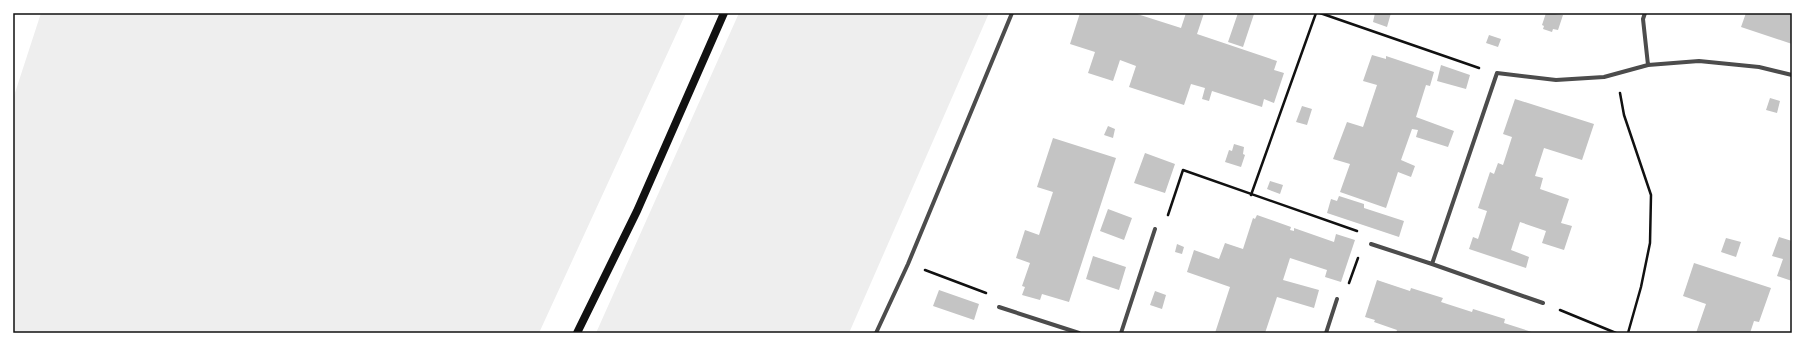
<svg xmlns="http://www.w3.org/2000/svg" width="1805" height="346" font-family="'PT Sans',sans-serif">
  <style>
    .green { fill: #eee }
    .building { fill: #c4c4c4 }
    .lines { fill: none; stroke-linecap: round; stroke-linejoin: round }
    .path { stroke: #111; stroke-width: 2.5 }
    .minor { stroke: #4c4c4c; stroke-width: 4 }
    .secondary { stroke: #111; stroke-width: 8 }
    .neatline { fill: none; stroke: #111; stroke-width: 1.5 }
  </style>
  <rect width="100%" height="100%" fill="#fff"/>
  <path class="green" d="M41 13H686L539 333H13V99Z
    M739 13H989L849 333H596Z"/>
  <path class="building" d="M1080 13H1134L1181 28 1186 13H1204L1197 34 1277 61 1274 70 1284 73 1274 103 1264 99 1262 107 1212 91 1209 101 1202 99 1205 88 1191 84 1184 105 1129 87 1136 66 1120 60 1113 81 1088 73 1095 52 1070 44Z
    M1238 13 1254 14 1243 47 1228 42Z
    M1375 13H1391L1387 27 1373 22Z
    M1546 13 1563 15 1558 30 1553 29 1552 32 1543 29 1544 26 1542 25Z
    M1746 13H1792V44L1741 27Z
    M1489 35 1501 39 1498 47 1486 43Z
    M1372 55 1386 59V56L1434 72 1430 86 1426 85 1416 117 1454 131 1448 147 1416 137 1418 130 1412 129 1401 160 1415 166 1411 177 1398 172 1386 208 1340 192 1350 164 1333 159 1347 122 1363 127 1377 85 1363 81Z
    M1441 65 1470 75 1466 89 1437 81Z
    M1770 98 1780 101 1777 113 1766 110Z
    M1515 99 1594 124 1582 160 1544 148 1535 176 1543 178 1540 189 1569 199 1561 223 1572 226 1564 250 1542 243 1546 231 1520 222 1511 250 1529 257 1526 268 1469 249 1473 237 1478 239 1487 211 1478 208 1490 172 1494 174 1498 163 1503 165 1512 137 1503 134Z
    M1302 106 1312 109 1307 125 1296 122Z
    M1108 126 1115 129 1113 138 1104 135Z
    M1053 138 1116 158 1069 302 1042 294 1040 300 1022 295 1025 287 1022 286 1030 263 1016 258 1025 230 1039 235 1053 192 1037 187Z
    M1234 144 1244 147 1243 154 1245 155 1241 167 1225 162 1229 150 1232 151Z
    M1145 153 1175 164 1165 193 1134 183Z
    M1270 181 1283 185 1280 194 1267 189Z
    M1339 196 1364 204V208L1404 221 1399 237 1327 213 1331 199 1337 201Z
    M1108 209 1132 218 1124 240 1100 231Z
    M1257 215 1291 227 1290 230 1294 231V228L1334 242 1336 234 1355 240 1341 282 1325 277 1327 270 1290 258 1283 280 1319 290 1314 308 1277 297 1265 333H1215L1230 287 1187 272 1194 250 1219 259 1225 243 1243 249 1253 218 1255 219Z
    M1779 237 1792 241V281L1777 276 1783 259 1772 256Z
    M1726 238 1741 242 1736 257 1721 252Z
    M1177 244 1184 247 1182 254 1175 252Z
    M1093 256 1126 267 1119 290 1086 279Z
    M1694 263 1771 288 1759 322 1754 321 1750 333H1696L1706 304 1683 296Z
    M1377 280 1410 291 1411 288 1443 298 1441 302 1472 312 1473 309 1505 319 1504 323 1535 333H1396L1397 330 1374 322 1375 320 1365 317Z
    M939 290 979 304 974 320 933 306Z
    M1155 291 1166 295 1162 309 1150 305Z"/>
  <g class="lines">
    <path class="path" d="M1320 13 1479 68
      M1620 93 1624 115 1651 195 1650 243 1641 287 1628 333
      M1251 195 1316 13
      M1168 215 1183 170 1357 231
      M925 270 986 293
      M1349 283 1358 258
      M1560 310 1616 333"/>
    <path class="minor" d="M1645 13 1643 19 1648 65
      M1371 244 1432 264 1543 303
      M1432 264 1497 73 1556 80 1604 77 1648 65 1699 61 1759 67 1792 75
      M999 307 1079 333
      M876 333 908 264 1012 13
      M1121 333 1155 229
      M1326 333 1337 299"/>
    <path class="secondary" d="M577 333 637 211 724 13"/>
  </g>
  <rect width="1805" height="346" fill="none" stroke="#ffffff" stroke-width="28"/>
  <rect x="14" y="14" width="1777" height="318" class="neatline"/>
</svg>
